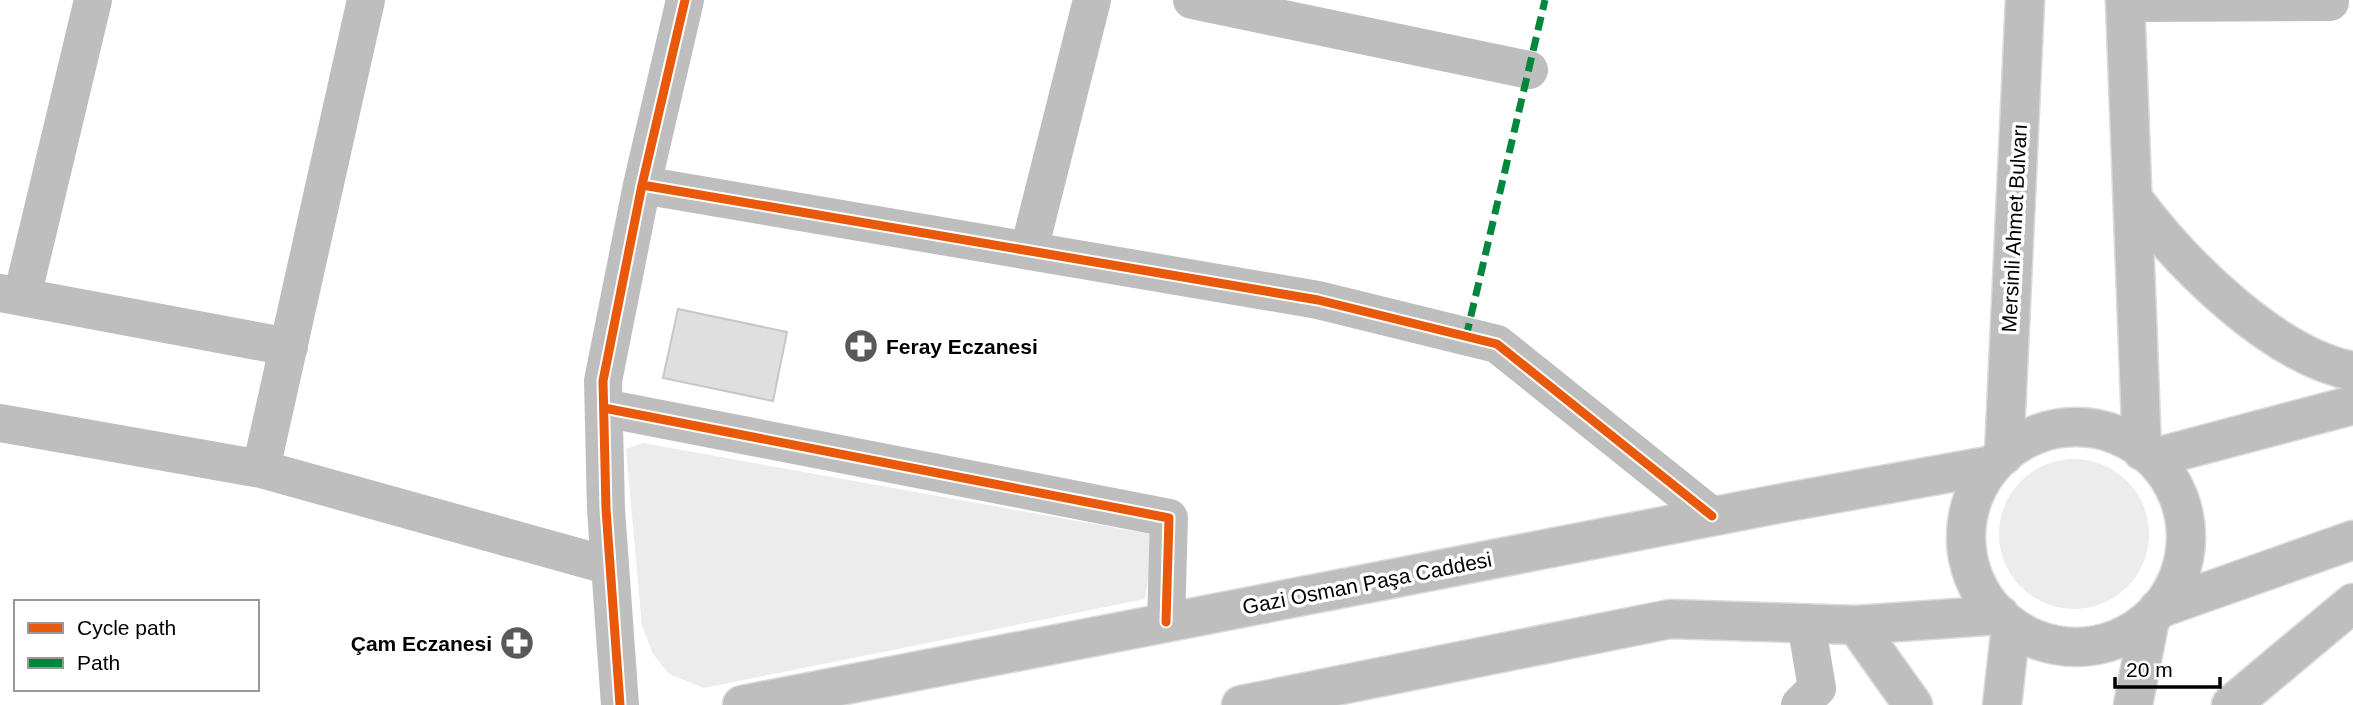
<svg xmlns="http://www.w3.org/2000/svg" width="2353" height="705" font-family="Arial,sans-serif">
  <style>
    .green { fill: #ececec }
    .building { fill: #dfdfdf; stroke: #c7c7c7; stroke-width: 2 }
    .lines { fill: none; stroke-linecap: round; stroke-linejoin: round }
    .major-casing { stroke: #dbdbdb; stroke-width: 41 }
    .minor { stroke: #bebebe; stroke-width: 38 }
    .major { stroke: #bebebe; stroke-width: 38 }
    .quiet { stroke: #00873e; stroke-width: 7; stroke-dasharray: 14 7; stroke-linecap: butt }
    .cycleway-casing { stroke: #fff; stroke-width: 13 }
    .cycleway { stroke: #e8590c; stroke-width: 9 }
    .labels { text-anchor: middle; dominant-baseline: central; stroke-width: 7; stroke-linejoin: round; paint-order: stroke }
    .street-label { font-size: 21px; fill: #000; stroke: #fff }
    .poi-label { font-size: 21px; font-weight: bold; fill: #000; stroke: #fff; text-anchor: start }
  </style>
  <rect width="100%" height="100%" fill="#fff"/>
  <path class="green" d="M643 443 1155 535 1145 599 704 688 669 674 653 654 642 626 626 449Z
    M1999 534a75 75 0 1 1 150 0a75 75 0 1 1-150 0Z"/>
  <path class="building" d="M678 309 787 332 773 401 663 378Z"/>
  <g class="lines">
    <g class="major-casing">
      <path id="major" d="M2125 0 2142 451
        M2134 200C2181 263 2273 356 2353 371
        M1966 537a110 110 0 1 1 220 0a110 110 0 1 1-220 0Z
        M2004 455 2025 0
        M2153 458 2353 405
        M2158 609 2353 540
        M1856 625 1913 705
        M742 705 1777 504 1993 465
        M1241 705 1670 619 1856 625 2000 615
        M2002 705 2011 626
        M2133 705 2150 619
        M2231 705 2353 603"/>
    </g>
    <path class="minor" d="M1192 0 1529 70
      M2125 3 2330 2
      M642 185 1318 300 1497 344 1712 516
      M1029 250 1092 0
      M0 293 289 347
      M22 297 93 0
      M604 408 1169 518 1166 622
      M0 423 261 469 610 566
      M261 469 366 0
      M620 705 606 509 603 381 642 185 685 0
      M1800 705 1817 688 1806 623"/>
    <use href="#major" class="major"/>
    <path class="quiet" d="M1466 337 1545 0"/>
    <g class="cycleway-casing">
      <path id="cycleway" d="M642 185 1318 300 1497 344 1712 516
        M604 408 1169 518 1166 622
        M620 705 606 509 603 381 642 185 685 0"/>
    </g>
    <use href="#cycleway" class="cycleway"/>
  </g>
  <defs>
    <g id="pharmacy-disc" transform="scale(1.75)"><circle r="9.5" fill="#595959" stroke="#fff"/><path d="M-2-6h4v4h4v4h-4v4h-4v-4h-4v-4h4Z" fill="#fff"/></g>
  </defs>
  <g fill-rule="evenodd">
    <use href="#pharmacy-disc" x="861" y="346"/>
    <use href="#pharmacy-disc" x="517" y="643"/>
  </g>
  <g class="labels">
    <g class="street-label">
      <text transform="translate(2014 228) rotate(-87)">Mersinli Ahmet Bulvarı</text>
      <text transform="translate(1367 583) rotate(-11)">Gazi Osman Paşa Caddesi</text>
    </g>
    <g class="poi-label">
      <text x="886" y="346">Feray Eczanesi</text>
      <text x="492" y="643" text-anchor="end">Çam Eczanesi</text>
    </g>
  </g>
  <rect x="14" y="600" width="245" height="91" fill="#ffffff" stroke="#999999" stroke-width="2"/>
  <rect x="28" y="623" width="35" height="10" fill="#e8590c" stroke="#999999" stroke-width="2"/>
  <text x="77" y="635" font-size="21" fill="#000000">Cycle path</text>
  <rect x="28" y="658" width="35" height="10" fill="#00873e" stroke="#999999" stroke-width="2"/>
  <text x="77" y="670" font-size="21" fill="#000000">Path</text>
  <path d="M2115 677v10h105v-10" fill="none" stroke="#000000" stroke-width="3.5"/>
  <text x="2126" y="677" font-size="21" fill="#000000" stroke="#ffffff" stroke-width="5" paint-order="stroke">20 m</text>
</svg>
